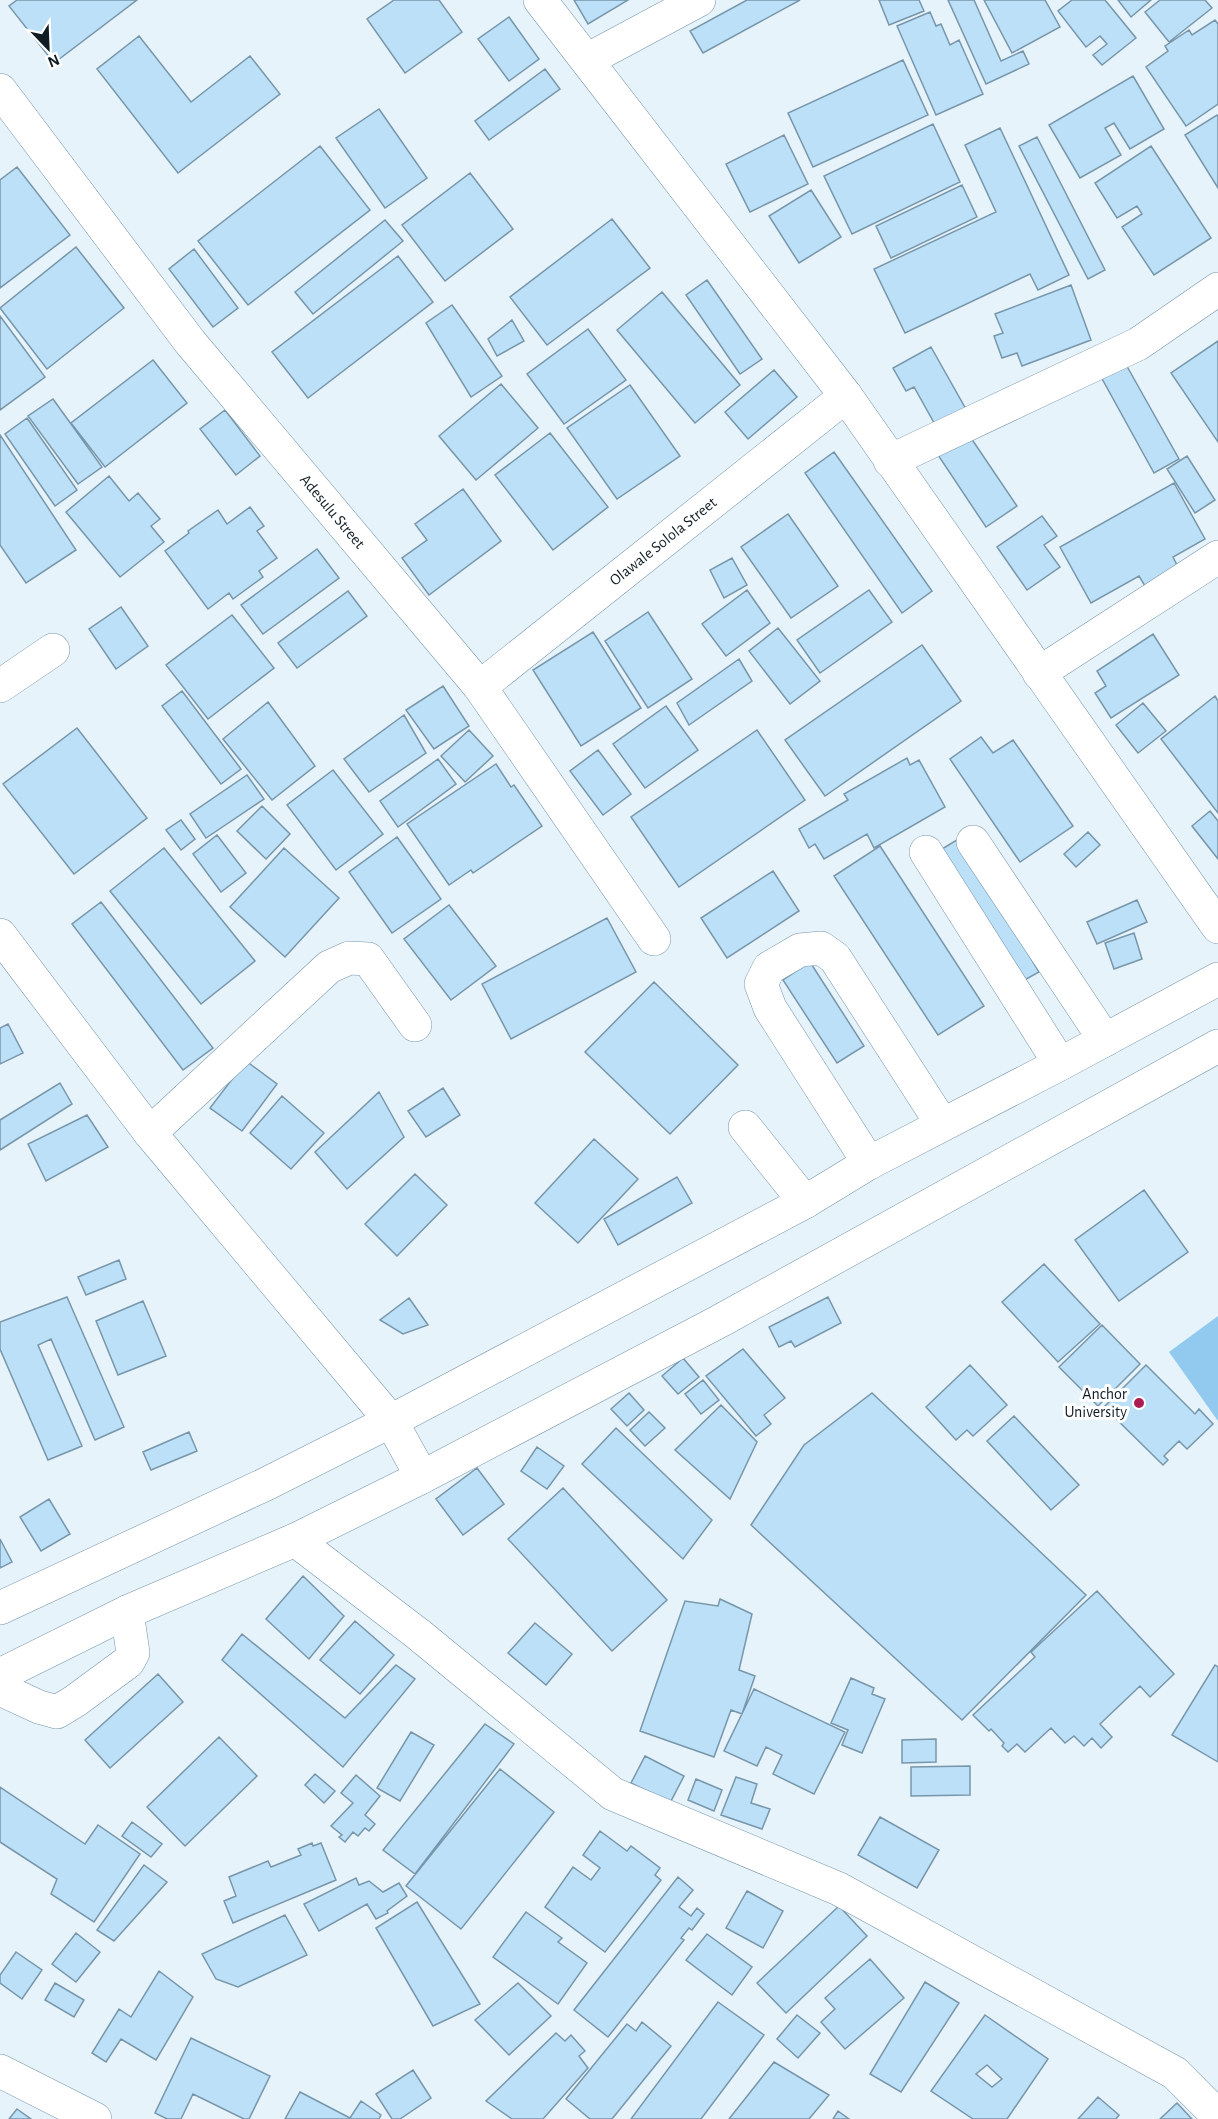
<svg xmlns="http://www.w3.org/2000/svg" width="1218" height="2119" font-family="'Alegreya Sans',sans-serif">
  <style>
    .green { fill: #91caee }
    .building { fill: #bbe0f7; stroke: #7896aa; stroke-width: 1.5; fill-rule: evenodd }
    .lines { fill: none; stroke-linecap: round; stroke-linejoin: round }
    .minor-casing { stroke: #7795aa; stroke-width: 34 }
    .minor { stroke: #fff; stroke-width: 33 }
    .poi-dot { fill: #ad1c51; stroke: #fff; stroke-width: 2 }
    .labels { text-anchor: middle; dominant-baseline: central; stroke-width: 6; stroke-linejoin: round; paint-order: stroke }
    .street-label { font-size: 16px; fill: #101c24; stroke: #fff }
    .poi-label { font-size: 16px; fill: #101c24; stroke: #fff; text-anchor: end }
  </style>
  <rect width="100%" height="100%" fill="#e6f3fb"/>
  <path class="green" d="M1218 1316V1421L1169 1352Z"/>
  <path class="building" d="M17 0H137L54 63 9 6Z
    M394 0H439L462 32 405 73 367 19Z
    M574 0H628L588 24Z
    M747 0H800L703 53 690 31Z
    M879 0H919L924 11 889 25Z
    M948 0H974L1001 61 1023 51 1029 64 986 84Z
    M984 0H1045L1060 27 1012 53Z
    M1072 0H1105L1136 38 1102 65 1093 55 1107 44 1100 36 1086 47 1058 11Z
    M1118 0H1151L1131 17Z
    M1160 0H1205L1212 8 1169 42 1145 12Z
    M930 12 936 26 941 24 950 45 959 40 983 94 936 115 897 26Z
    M509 17 539 59 509 81 478 39Z
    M1215 20 1218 24V104L1186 126 1146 67 1168 51 1165 46 1189 30 1192 35Z
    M139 36 191 102 250 56 280 94 178 173 97 69Z
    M903 60 928 115 813 167 788 113Z
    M545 69 560 89 489 140 475 121Z
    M1133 76 1164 129 1130 149 1114 123 1105 128 1121 155 1080 178 1049 125Z
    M379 109 427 178 385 208 336 138Z
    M1217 115 1218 117V188L1185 135Z
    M933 124 960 182 852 234 824 176Z
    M1000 128 1069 275 1038 290 1030 274 905 333 874 269 996 212 965 145Z
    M784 135 808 184 750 212 726 164Z
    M1037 137 1105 270 1088 279 1019 146Z
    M320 146 370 210 248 305 198 241Z
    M1151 146 1211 238 1154 275 1122 227 1142 214 1137 206 1117 218 1095 183Z
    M17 167 70 235 0 288V180Z
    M470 173 513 229 445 281 402 225Z
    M962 185 977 217 891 258 876 226Z
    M811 190 841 237 799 263 769 216Z
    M612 219 650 268 547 345 510 297Z
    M385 220 403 241 313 314 295 292Z
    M76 247 124 308 47 369 0 308Z
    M194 249 238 308 213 327 169 269Z
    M398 256 433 302 308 398 272 352Z
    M707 280 762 359 740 374 686 295Z
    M1071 285 1091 340 1022 366 1017 353 1002 358 994 336 1003 333 995 314Z
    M662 292 740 385 695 423 617 330Z
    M452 305 502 376 471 397 426 323Z
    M0 316 45 377 0 410Z
    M512 320 524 341 497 356 488 339Z
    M588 329 626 380 564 424 527 374Z
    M1218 341V442L1171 373Z
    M931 347 967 411 937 428 914 387 906 391 893 368Z
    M153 360 187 403 105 467 71 423Z
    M1124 361 1179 459 1154 473 1100 375Z
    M774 370 797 397 748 439 725 412Z
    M501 384 538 428 476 480 439 436Z
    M630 385 680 456 617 499 567 428Z
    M53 399 102 467 78 484 28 416Z
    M225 410 260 456 236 475 200 429Z
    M27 418 77 490 55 506 5 434Z
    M550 433 608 507 553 550 495 475Z
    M0 435 76 550 26 583 0 545Z
    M969 435 1017 506 986 527 938 455Z
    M834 452 932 591 902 613 805 473Z
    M1187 456 1215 500 1195 513 1167 469Z
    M109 476 129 501 138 493 160 519 151 526 164 542 120 577 66 512Z
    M1174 483 1205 539 1173 557 1178 567 1145 586 1139 576 1091 603 1060 547Z
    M463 489 501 541 429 595 402 558 427 540 415 524Z
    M250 507 264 526 257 531 277 558 259 571 263 577 233 599 229 593 208 609 165 551 189 533 188 531 218 510 227 524Z
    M788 514 838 586 791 618 741 547Z
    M1042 516 1057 536 1044 545 1060 567 1027 590 997 547Z
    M317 549 339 578 263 634 241 605Z
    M732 558 747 585 724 598 710 570Z
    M747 590 770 623 726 656 702 624Z
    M869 590 892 622 820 673 797 640Z
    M348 591 367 616 297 668 278 643Z
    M121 607 148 646 116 669 89 629Z
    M648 612 692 679 648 708 605 641Z
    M232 615 274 668 208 719 166 665Z
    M778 628 820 681 790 704 749 651Z
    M593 632 641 708 581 746 533 670Z
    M1153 634 1179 675 1111 718 1095 693 1106 686 1097 671Z
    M922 645 961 701 825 796 785 740Z
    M739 659 752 681 689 725 677 703Z
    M443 686 469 726 434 749 406 710Z
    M182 691 241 769 221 784 162 706Z
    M1215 696 1218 701V813L1161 739Z
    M268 702 315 766 272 800 223 739Z
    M1143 703 1166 731 1138 753 1116 725Z
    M666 706 698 750 645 788 613 744Z
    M404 715 426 753 369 792 344 759Z
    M77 728 147 818 74 874 3 784Z
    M469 730 493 756 465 782 441 756Z
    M757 730 805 800 679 887 631 817Z
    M981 737 993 753 1013 740 1073 826 1020 862 950 759Z
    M598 750 631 794 603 815 570 771Z
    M907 758 910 765 919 760 945 807 874 848 867 834 824 859 815 844 809 848 799 829 848 800 844 794Z
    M438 759 456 784 398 827 380 801Z
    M496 764 511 787 514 785 542 826 473 873 471 870 449 885 407 824Z
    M333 770 383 834 336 870 287 805Z
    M247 775 264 799 206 838 190 814Z
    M262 806 290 834 266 859 237 831Z
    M1210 811 1218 821V859L1192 826Z
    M181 820 195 839 181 850 166 830Z
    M1088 832 1100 845 1076 867 1064 854Z
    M217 835 246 873 221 892 193 854Z
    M397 837 441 899 392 933 349 872Z
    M960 838 1039 972 1021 982 942 849Z
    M880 846 984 1006 938 1035 834 876Z
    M164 848 255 961 201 1004 110 891Z
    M284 848 339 898 285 957 230 907Z
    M773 871 799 911 727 958 701 918Z
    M1137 900 1147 922 1097 944 1087 922Z
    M101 902 213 1048 183 1070 72 924Z
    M449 905 496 966 451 1000 404 939Z
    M607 918 636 972 511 1039 482 984Z
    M1134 933 1142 959 1114 969 1105 943Z
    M810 962 864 1046 837 1063 783 980Z
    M654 982 738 1065 670 1134 585 1052Z
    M8 1024 23 1053 0 1064V1028Z
    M246 1061 277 1084 242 1131 210 1108Z
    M60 1083 72 1104 0 1150V1120Z
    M443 1088 460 1115 426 1137 408 1111Z
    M379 1092 404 1137 347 1189 315 1152Z
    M282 1096 324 1133 291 1169 250 1133Z
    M87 1115 108 1147 46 1181 28 1144Z
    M594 1139 638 1179 578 1243 535 1203Z
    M415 1174 447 1205 397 1256 365 1224Z
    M677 1177 692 1203 618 1245 604 1219Z
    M1144 1190 1188 1252 1119 1301 1075 1240Z
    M119 1260 126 1279 86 1295 78 1277Z
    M1044 1264 1100 1324 1058 1362 1002 1302Z
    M67 1297 124 1427 95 1440 51 1339 38 1345 82 1446 48 1460 0 1349V1322Z
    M828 1297 841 1323 795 1347 791 1341 779 1347 769 1327Z
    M409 1298 428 1325 403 1334 380 1320Z
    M143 1301 166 1356 118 1375 96 1321Z
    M1102 1325 1140 1364 1098 1406 1059 1367Z
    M743 1349 785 1398 764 1415 771 1424 756 1436 706 1376Z
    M683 1358 699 1377 678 1394 662 1376Z
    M970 1365 1007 1405 973 1436 967 1430 956 1440 926 1407Z
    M1146 1365 1195 1414 1199 1409 1213 1424 1187 1449 1179 1441 1164 1456 1168 1460 1163 1465 1104 1407Z
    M703 1380 719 1400 701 1414 685 1394Z
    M629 1393 644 1410 627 1426 611 1409Z
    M872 1393 1086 1595 962 1720 751 1525 804 1445Z
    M721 1405 757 1442 730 1499 675 1450Z
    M649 1412 665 1428 645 1446 630 1430Z
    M1014 1416 1079 1485 1051 1510 987 1441Z
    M616 1428 712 1520 683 1559 582 1464Z
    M189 1432 197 1451 151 1470 143 1452Z
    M537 1447 564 1466 547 1489 521 1471Z
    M477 1468 504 1504 463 1535 436 1499Z
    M563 1488 667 1600 612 1651 508 1539Z
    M49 1499 70 1534 41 1551 20 1517Z
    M0 1539 12 1562 0 1568Z
    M303 1576 344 1616 309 1659 266 1619Z
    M1097 1591 1174 1674 1150 1697 1140 1686 1100 1724 1112 1737 1101 1748 1092 1738 1084 1746 1074 1736 1065 1743 1051 1728 1025 1752 1017 1744 1008 1752 1002 1746 1004 1743 991 1729 989 1731 973 1715 1035 1657 1031 1652Z
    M720 1599 752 1614 739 1670 755 1676 742 1714 731 1710 714 1757 640 1731 685 1601 718 1606Z
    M355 1621 394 1655 360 1694 320 1660Z
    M535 1623 572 1654 546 1685 508 1653Z
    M242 1634 345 1718 396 1665 415 1679 343 1767 222 1660Z
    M1215 1665 1218 1667V1762L1172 1735Z
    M158 1674 183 1702 110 1768 85 1740Z
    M851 1678 874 1688 872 1694 885 1699 862 1753 842 1745 848 1730 831 1723Z
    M754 1689 845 1732 814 1794 773 1774 782 1755 766 1747 757 1766 724 1751Z
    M485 1724 514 1744 415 1874 383 1850Z
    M411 1732 434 1745 400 1801 377 1788Z
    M219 1737 257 1776 185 1846 147 1807Z
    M936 1739V1762L902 1763V1740Z
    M645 1756 684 1776 670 1803 631 1783Z
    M970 1766V1795L911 1796V1767Z
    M500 1769 554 1812 461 1929 406 1886Z
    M315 1774 335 1791 324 1803 305 1785Z
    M356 1775 380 1796 365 1815 375 1824 369 1831 365 1828 358 1836 353 1832 345 1842 339 1837 342 1835 331 1826 353 1803 341 1793Z
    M736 1777 757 1784 751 1803 770 1809 762 1829 721 1815Z
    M696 1779 722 1790 714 1811 688 1800Z
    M0 1787 85 1844 98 1825 140 1854 94 1922 51 1894 57 1879 0 1842Z
    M880 1817 939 1850 917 1888 858 1855Z
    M132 1822 162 1844 151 1857 122 1836Z
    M600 1831 627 1851 631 1846 660 1868 655 1875 661 1880 605 1952 545 1907 573 1867 591 1880 600 1868 583 1855Z
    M312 1843 313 1846 321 1843 336 1880 233 1923 224 1901 236 1896 229 1877 268 1861 271 1867 301 1855 298 1849Z
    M144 1865 167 1882 114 1941 97 1930Z
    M678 1877 693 1890 679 1907 691 1916 697 1908 704 1914 692 1930 689 1928 681 1938 684 1940 608 2037 574 2010Z
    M356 1878 359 1885 369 1881 383 1892 399 1883 407 1896 387 1911 388 1913 376 1919 367 1904 319 1931 304 1904Z
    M747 1891 783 1911 763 1948 726 1928Z
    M417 1902 480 2004 433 2026 376 1928Z
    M839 1906 867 1936 786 2013 757 1983Z
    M526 1912 562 1938 558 1942 587 1963 558 2004 493 1957Z
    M285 1915 307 1955 238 1987 216 1979 202 1954Z
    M76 1933 100 1952 76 1982 52 1964Z
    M707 1934 752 1967 732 1995 686 1960Z
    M16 1952 42 1970 22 1999 0 1983V1975Z
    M870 1959 904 1998 845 2049 821 2022 835 2009 825 1998Z
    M159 1971 193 1997 156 2060 121 2039 106 2062 92 2053 119 2009 131 2017Z
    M925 1982 959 2003 901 2092 870 2074Z
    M55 1983 84 2000 74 2017 45 2000Z
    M518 1983 551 2016 509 2055 475 2020Z
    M718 2002 764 2035 701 2119H631Z
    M797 2015 820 2033 798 2058 777 2039Z
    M985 2015 1048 2059 1007 2119H973L931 2091ZM987 2065 1002 2079 992 2087 976 2074Z
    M642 2022 671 2046 612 2119H590L566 2099 627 2024 636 2031Z
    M556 2033 565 2041 571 2035 585 2051 579 2056 588 2068 543 2119H512L486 2101Z
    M191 2038 270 2076 249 2119H244L193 2094 181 2119H167L155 2113Z
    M774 2062 829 2095 809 2119H729Z
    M413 2070 431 2098 400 2119H392L376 2094Z
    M300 2092 350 2118 361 2101 381 2115 379 2119H285Z
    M1098 2097 1119 2115 1116 2119H1078Z
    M1177 2103 1192 2119H1160Z
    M17 2109 31 2119H9Z
    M838 2111 849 2119H833Z"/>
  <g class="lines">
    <g class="minor-casing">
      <g id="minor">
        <path d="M540 0 846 396 1218 927"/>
        <path d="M587 60 699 0"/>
        <path id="s1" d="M0 90 190 342 480 687 654 939"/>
        <path d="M890 461 1138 344 1218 289"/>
        <path d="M1039 673 1218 557"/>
        <path d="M0 686 53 650"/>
        <path id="s2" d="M480 687 846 396"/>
        <path d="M973 842 1105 1040"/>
        <path d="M926 852 1060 1064"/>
        <path d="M0 935 150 1133 391 1421 422 1477"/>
        <path d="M745 1127 805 1202"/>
        <path d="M150 1133 329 967 349 958 368 959 415 1025"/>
        <path d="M869 1163 770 1008 761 984 769 968 800 950 821 948 835 958 942 1124"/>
        <path d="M295 1540 418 1634 613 1794 839 1889 1175 2073 1218 2116"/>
        <path d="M0 1608 266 1484 391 1421 805 1202 869 1163 1060 1064 1218 979"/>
        <path d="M0 1675 127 1612 295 1540 422 1477 720 1321 1218 1046"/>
        <path d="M0 1689 39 1707 57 1712 75 1701 128 1662 133 1653 127 1612"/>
        <path d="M0 2071 95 2119"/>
      </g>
    </g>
    <use href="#minor" class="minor"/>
  </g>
  <circle class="poi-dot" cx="1139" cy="1403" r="6"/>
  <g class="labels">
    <g class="street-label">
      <text stroke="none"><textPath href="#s1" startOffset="537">Adesulu Street</textPath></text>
      <text stroke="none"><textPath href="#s2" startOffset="234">Olawale Solola Street</textPath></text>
    </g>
    <g class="poi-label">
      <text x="1127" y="1394">Anchor<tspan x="1127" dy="18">University</tspan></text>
    </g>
  </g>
  <g transform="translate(48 48) rotate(157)" stroke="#ffffff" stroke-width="4.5" paint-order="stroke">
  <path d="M0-4.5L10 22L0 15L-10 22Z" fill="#101c24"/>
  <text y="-9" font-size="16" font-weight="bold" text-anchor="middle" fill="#101c24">N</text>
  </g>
</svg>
